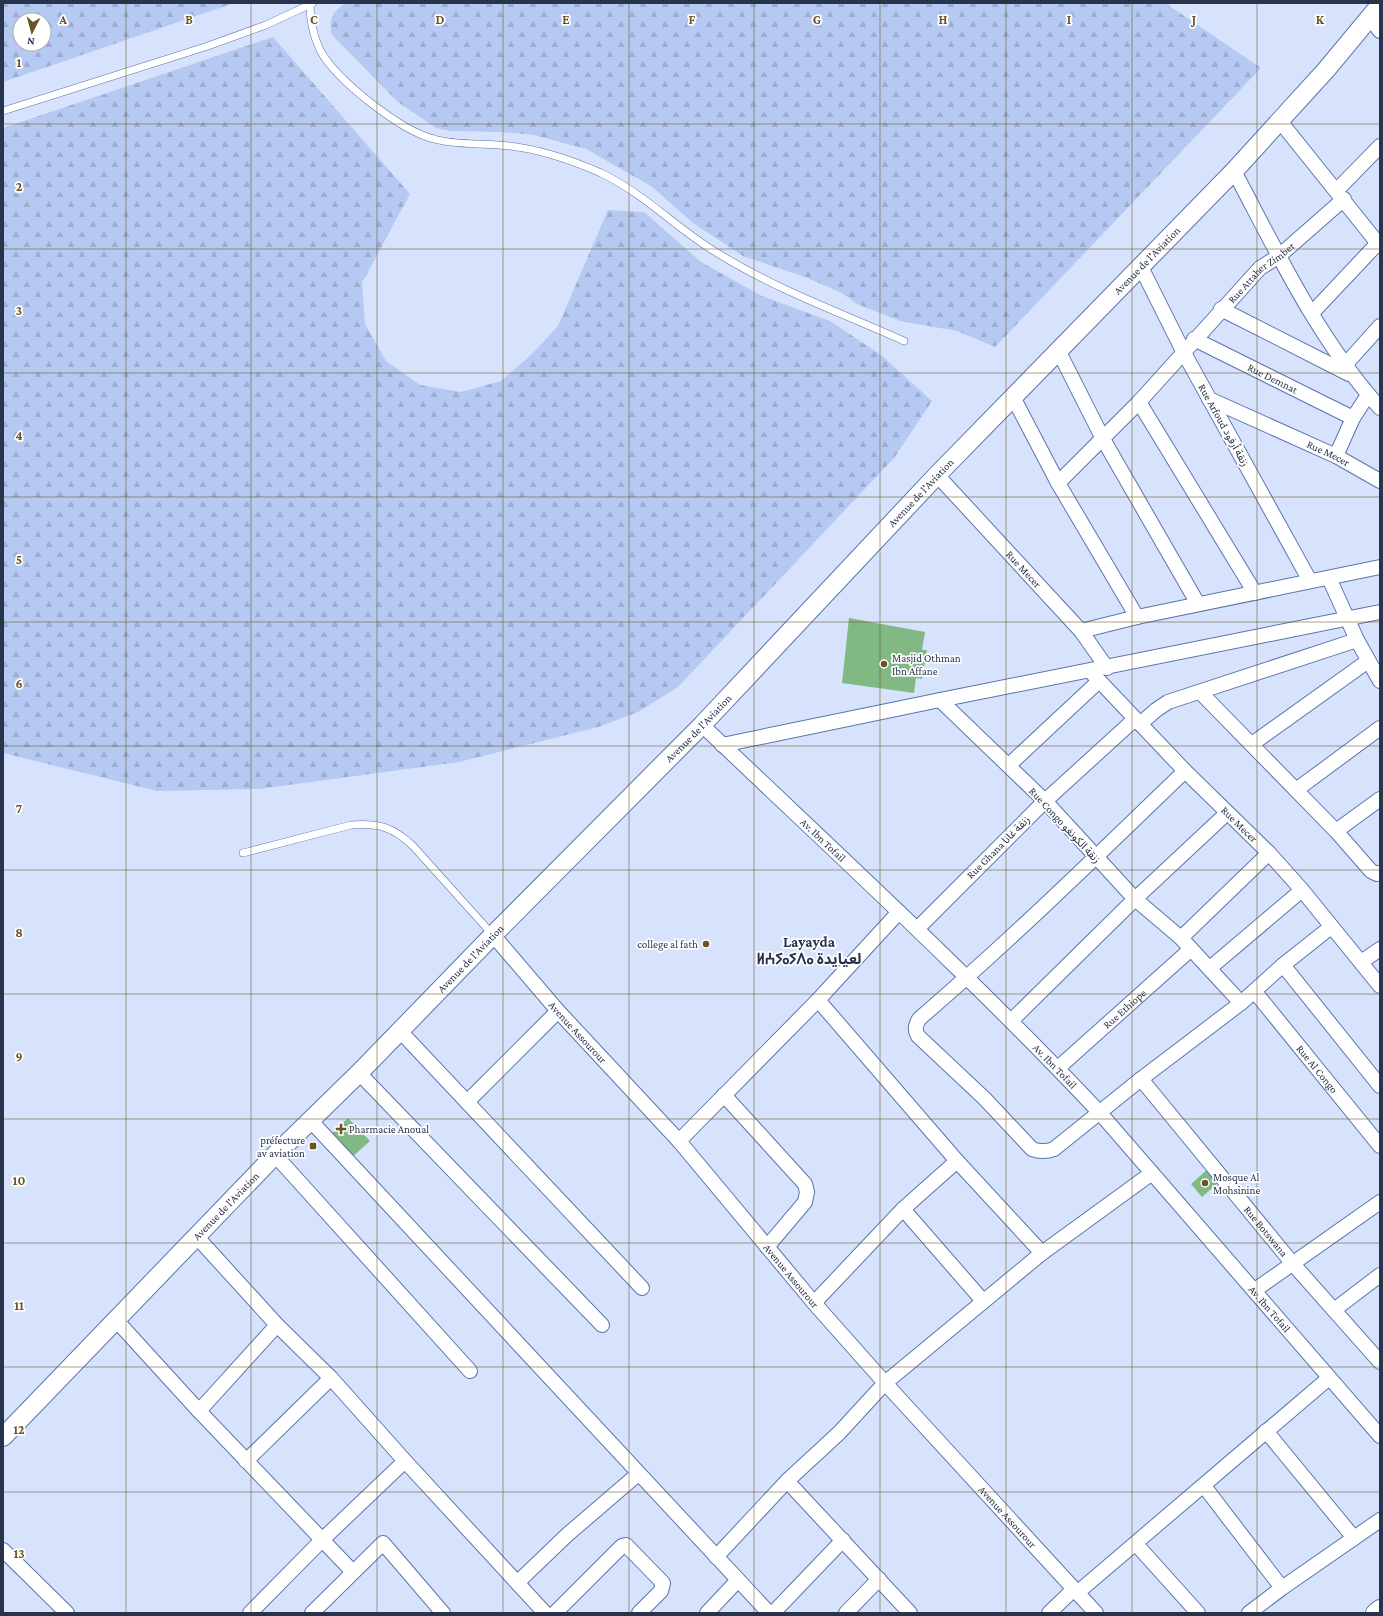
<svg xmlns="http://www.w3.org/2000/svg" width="1383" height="1616" font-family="'Crimson Pro','Noto Sans Arabic','Noto Sans Tifinagh',serif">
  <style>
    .forest { fill: url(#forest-firs); fill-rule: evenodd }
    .building { fill: #81b884 }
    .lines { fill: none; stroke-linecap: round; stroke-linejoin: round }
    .service-casing { stroke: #5b74ad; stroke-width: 8 }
    .minor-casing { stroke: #5b74ad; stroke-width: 16 }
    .tertiary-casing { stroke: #5b74ad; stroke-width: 20 }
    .service { stroke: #fff; stroke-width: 7 }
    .minor { stroke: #fff; stroke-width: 14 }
    .tertiary { stroke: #fff; stroke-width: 18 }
    .grid { fill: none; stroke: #695423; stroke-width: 1; stroke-opacity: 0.55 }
    .poi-dot { fill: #695423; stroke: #fff; stroke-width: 1.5 }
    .labels { text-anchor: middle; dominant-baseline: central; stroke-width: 3.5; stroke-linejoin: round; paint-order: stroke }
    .street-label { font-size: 11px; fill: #28334c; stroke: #fff }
    .poi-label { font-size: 11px; fill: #28334c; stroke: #fff; text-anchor: start }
    .district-label { font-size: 15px; font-weight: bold; fill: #28334c; stroke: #fff }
    .grid-label { font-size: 13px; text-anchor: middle; font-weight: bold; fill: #695423; stroke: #fff; stroke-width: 3.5; stroke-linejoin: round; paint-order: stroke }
  </style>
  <defs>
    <pattern id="forest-firs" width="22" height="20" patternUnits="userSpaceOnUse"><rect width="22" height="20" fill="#b6c9f2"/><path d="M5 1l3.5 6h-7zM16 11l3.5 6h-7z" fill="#9cadd1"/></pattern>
  </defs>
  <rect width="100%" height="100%" fill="#d7e3fd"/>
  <path class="forest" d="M3 3H234L3 82ZM20 20H44V44H20Z
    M346 3H1165L1261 68 995 347 957 331 900 321 882 314 857 304 842 293 805 277 743 256 693 223 651 186 586 149 534 135 502 132 451 131 436 128 398 102 332 35C328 20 332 11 346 3Z
    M273 37 410 194 362 283 365 324 386 361 420 385 461 392 501 381 532 354 558 326 608 210 644 212 701 262 762 296 830 321 881 355 932 401 894 458 678 687 638 712 598 727 459 762 259 789 157 791 3 753V128Z"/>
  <path class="building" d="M849 618 925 632 922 650H927L922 679 916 678 914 693 842 683Z
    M348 1118 370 1141 350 1159 328 1137Z
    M1209 1168 1220 1181 1202 1197 1191 1184Z"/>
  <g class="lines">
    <g class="service-casing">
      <path id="service" d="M310 5C310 21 313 35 320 50 336 80 401 131 434 139 455 145 477 143 498 145 534 147 569 159 601 173 645 194 678 230 719 254 777 290 842 313 904 341
        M3 111 208 46 266 25 313 3
        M243 853 351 825C379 823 393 827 413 846L493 935"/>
    </g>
    <g class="minor-casing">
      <g id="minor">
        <path d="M1370 18 1380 31"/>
        <path d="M1279 120 1380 246"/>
        <path d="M1234 171C1277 252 1318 339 1380 408"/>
        <path d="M1337 190 1380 146"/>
        <path d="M1141 267 1184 353 1310 581"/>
        <path d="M1221 309 1349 374"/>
        <path d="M1312 313 1378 243"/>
        <path id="s1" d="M1194 339 1353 418"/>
        <path d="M1058 350 1103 439 1198 604"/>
        <path d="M1345 365 1380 326"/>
        <path d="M1013 397 1058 483 1137 617"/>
        <path id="s2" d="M1209 399 1336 456 1380 481"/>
        <path d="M1139 402 1255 593"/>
        <path d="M1336 456 1353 418 1368 395"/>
        <path id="s3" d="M937 475 1081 631 1107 668"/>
        <path id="s4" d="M1058 483 1139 402 1260 268 1279 256 1344 199"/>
        <path d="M1329 578 1357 640 1380 681"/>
        <path d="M1081 631 1137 617 1380 567"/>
        <path id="s5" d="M1090 671 1185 771 1269 853 1302 890 1380 986"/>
        <path d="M1200 692 1336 831 1371 871 1377 874 1380 873"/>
        <path d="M940 700 1045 801 1135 899 1181 938 1241 1003"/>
        <path d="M1140 724 1156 710 1168 702 1357 640"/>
        <path id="s6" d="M702 725C836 853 973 978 1100 1113L1380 1436"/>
        <path d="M1252 744 1368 661"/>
        <path d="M722 745 940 700 1380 612"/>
        <path d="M1009 765 1099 681"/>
        <path d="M1185 771C1098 855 1011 940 919 1019 916 1025 914 1029 918 1036L985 1099 1032 1149C1040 1152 1046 1152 1054 1149L1141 1079 1241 1003 1283 965 1331 927"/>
        <path d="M1296 790 1380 728"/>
        <path d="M1336 831 1380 799"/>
        <path d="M917 929 1045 801 1135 719"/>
        <path id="s7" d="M493 935 558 1011 679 1141 814 1303 885 1383 1096 1613"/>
        <path d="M1181 938 1269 853"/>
        <path d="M1361 962 1380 949"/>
        <path d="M1283 965 1380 1086"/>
        <path d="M1210 968 1302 890"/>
        <path id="s8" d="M1255 992 1380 1146"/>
        <path d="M818 1000 957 1161 1042 1253"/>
        <path d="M1011 1021 1135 899 1227 813"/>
        <path d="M400 1031 642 1288"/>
        <path id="s9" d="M1058 1068 1191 949"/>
        <path d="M359 1073 602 1325"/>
        <path id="s10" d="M1141 1079 1293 1264 1380 1362"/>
        <path d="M724 1095 805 1184 807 1192 805 1202 767 1247"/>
        <path d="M467 1102 558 1011"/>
        <path d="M310 1120 769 1613"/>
        <path d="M679 1141 818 1000 899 912"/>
        <path d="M275 1155 470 1371"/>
        <path d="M903 1209 983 1301"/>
        <path d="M196 1236 277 1325 331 1378 405 1461 545 1613"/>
        <path d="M1255 1290 1380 1202"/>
        <path d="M814 1303 903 1209 957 1161"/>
        <path d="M1334 1310 1380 1275"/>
        <path d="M116 1320 199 1411 352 1571"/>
        <path d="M199 1411 277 1325"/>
        <path d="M1266 1431 1354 1538"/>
        <path d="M246 1461 331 1378"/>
        <path d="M787 1481 910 1613"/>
        <path d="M1204 1486 1282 1588"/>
        <path d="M1136 1544 1198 1613"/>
        <path d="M3 1550 67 1613"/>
        <path d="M716 1557 787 1481 839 1433 885 1383 1042 1253 1152 1173"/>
        <path d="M518 1582 567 1535 638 1474"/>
        <path d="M1077 1593 1329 1378"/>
        <path d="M250 1613 322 1540 405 1461"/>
        <path d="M312 1613 383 1543 443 1613"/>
        <path d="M555 1613 622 1546 626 1545 663 1583 661 1591 639 1613"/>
        <path d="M707 1613 738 1580"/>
        <path d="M773 1613 843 1540"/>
        <path d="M846 1613 879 1579"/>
        <path d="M1049 1613 1074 1589"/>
        <path d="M1249 1613 1282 1588 1380 1520"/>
      </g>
    </g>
    <g class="tertiary-casing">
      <g id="tertiary">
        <path id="s11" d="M3 1437 275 1155 359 1073 493 935 702 725 937 475 1234 171 1326 70 1380 5"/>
        <path d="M1375 1613 1380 1609"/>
      </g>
    </g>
    <use href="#service" class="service"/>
    <use href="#minor" class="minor"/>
    <use href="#tertiary" class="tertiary"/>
  </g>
  <path class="grid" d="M126 3V1613M251 3V1613M377 3V1613M503 3V1613M629 3V1613M754 3V1613M880 3V1613M1006 3V1613M1132 3V1613M1257 3V1613M3 124H1380M3 249H1380M3 373H1380M3 497H1380M3 622H1380M3 746H1380M3 870H1380M3 994H1380M3 1119H1380M3 1243H1380M3 1367H1380M3 1492H1380"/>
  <g class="poi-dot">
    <circle cx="884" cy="664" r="4"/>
    <circle cx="706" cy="944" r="4"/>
    <path d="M339 1123h4v4h4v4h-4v4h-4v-4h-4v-4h4z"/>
    <rect x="309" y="1142" width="8" height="8" rx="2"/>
    <circle cx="1205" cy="1183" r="4"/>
  </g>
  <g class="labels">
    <g class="street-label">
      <text stroke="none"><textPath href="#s11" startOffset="1641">Avenue de l'Aviation</textPath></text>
      <text stroke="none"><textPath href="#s4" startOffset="293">Rue Attaher Zimber</textPath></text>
      <text stroke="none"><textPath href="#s1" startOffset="88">Rue Demnat</textPath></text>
      <text transform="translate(1224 425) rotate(61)">Rue Arfoud زنقة أرفود</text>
      <text stroke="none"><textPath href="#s2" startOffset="131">Rue Mecer</textPath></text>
      <text stroke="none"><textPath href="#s11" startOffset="1317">Avenue de l'Aviation</textPath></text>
      <text stroke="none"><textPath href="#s3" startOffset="128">Rue Mecer</textPath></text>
      <text stroke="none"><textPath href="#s11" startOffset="993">Avenue de l'Aviation</textPath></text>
      <text stroke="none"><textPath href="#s5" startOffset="214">Rue Mecer</textPath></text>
      <text transform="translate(1065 825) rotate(47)">Rue Congo زنقة الكونغو</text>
      <text stroke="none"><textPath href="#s6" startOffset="167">Av. Ibn Tofail</textPath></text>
      <text transform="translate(998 847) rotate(-45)">Rue Ghana زنقة غانا</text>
      <text stroke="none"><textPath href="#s11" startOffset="669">Avenue de l'Aviation</textPath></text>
      <text stroke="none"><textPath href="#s9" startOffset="89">Rue Ethiope</textPath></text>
      <text stroke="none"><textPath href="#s7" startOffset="129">Avenue Assourour</textPath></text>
      <text stroke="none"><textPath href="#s6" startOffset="491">Av. Ibn Tofail</textPath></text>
      <text stroke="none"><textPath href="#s8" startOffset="99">Rue Al Congo</textPath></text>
      <text stroke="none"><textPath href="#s11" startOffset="321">Avenue de l'Aviation</textPath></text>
      <text stroke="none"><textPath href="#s10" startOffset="197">Rue Botswana</textPath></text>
      <text stroke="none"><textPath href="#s7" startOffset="453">Avenue Assourour</textPath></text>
      <text stroke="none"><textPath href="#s6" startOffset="815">Av. Ibn Tofail</textPath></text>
      <text stroke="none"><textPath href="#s7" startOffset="777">Avenue Assourour</textPath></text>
    </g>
    <g class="poi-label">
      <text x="892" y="658">Masjid Othman<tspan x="892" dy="13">Ibn Affane</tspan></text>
      <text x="698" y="944" text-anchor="end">college al fath</text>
      <text x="349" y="1129">Pharmacie Anoual</text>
      <text x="305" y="1140" text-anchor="end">préfecture<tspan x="305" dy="13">av aviation</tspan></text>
      <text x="1213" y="1177">Mosque Al<tspan x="1213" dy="13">Mohsinine</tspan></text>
    </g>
    <g class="district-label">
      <text x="809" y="942">Layayda<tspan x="809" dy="17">ⵍⵄⵢⴰⵢⴷⴰ لعيايدة</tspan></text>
    </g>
  </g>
  <g class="grid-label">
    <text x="63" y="24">A</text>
    <text x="189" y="24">B</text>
    <text x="314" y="24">C</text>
    <text x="440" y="24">D</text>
    <text x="566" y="24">E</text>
    <text x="692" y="24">F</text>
    <text x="817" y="24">G</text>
    <text x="943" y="24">H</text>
    <text x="1069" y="24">I</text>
    <text x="1194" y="24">J</text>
    <text x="1320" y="24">K</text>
    <text x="19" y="67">1</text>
    <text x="19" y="191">2</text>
    <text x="19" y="315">3</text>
    <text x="19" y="440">4</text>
    <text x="19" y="564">5</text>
    <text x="19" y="688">6</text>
    <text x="19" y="813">7</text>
    <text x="19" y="937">8</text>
    <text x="19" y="1061">9</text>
    <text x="19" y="1185">10</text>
    <text x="19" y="1310">11</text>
    <text x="19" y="1434">12</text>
    <text x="19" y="1558">13</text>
  </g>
  <rect width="1383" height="1616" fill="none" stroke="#28334c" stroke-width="8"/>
  <g transform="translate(32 32) rotate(186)"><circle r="19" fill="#ffffff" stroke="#a9adb7"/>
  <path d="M0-3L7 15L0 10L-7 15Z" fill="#695423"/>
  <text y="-6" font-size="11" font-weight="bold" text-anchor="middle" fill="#28334c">N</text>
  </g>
</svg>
